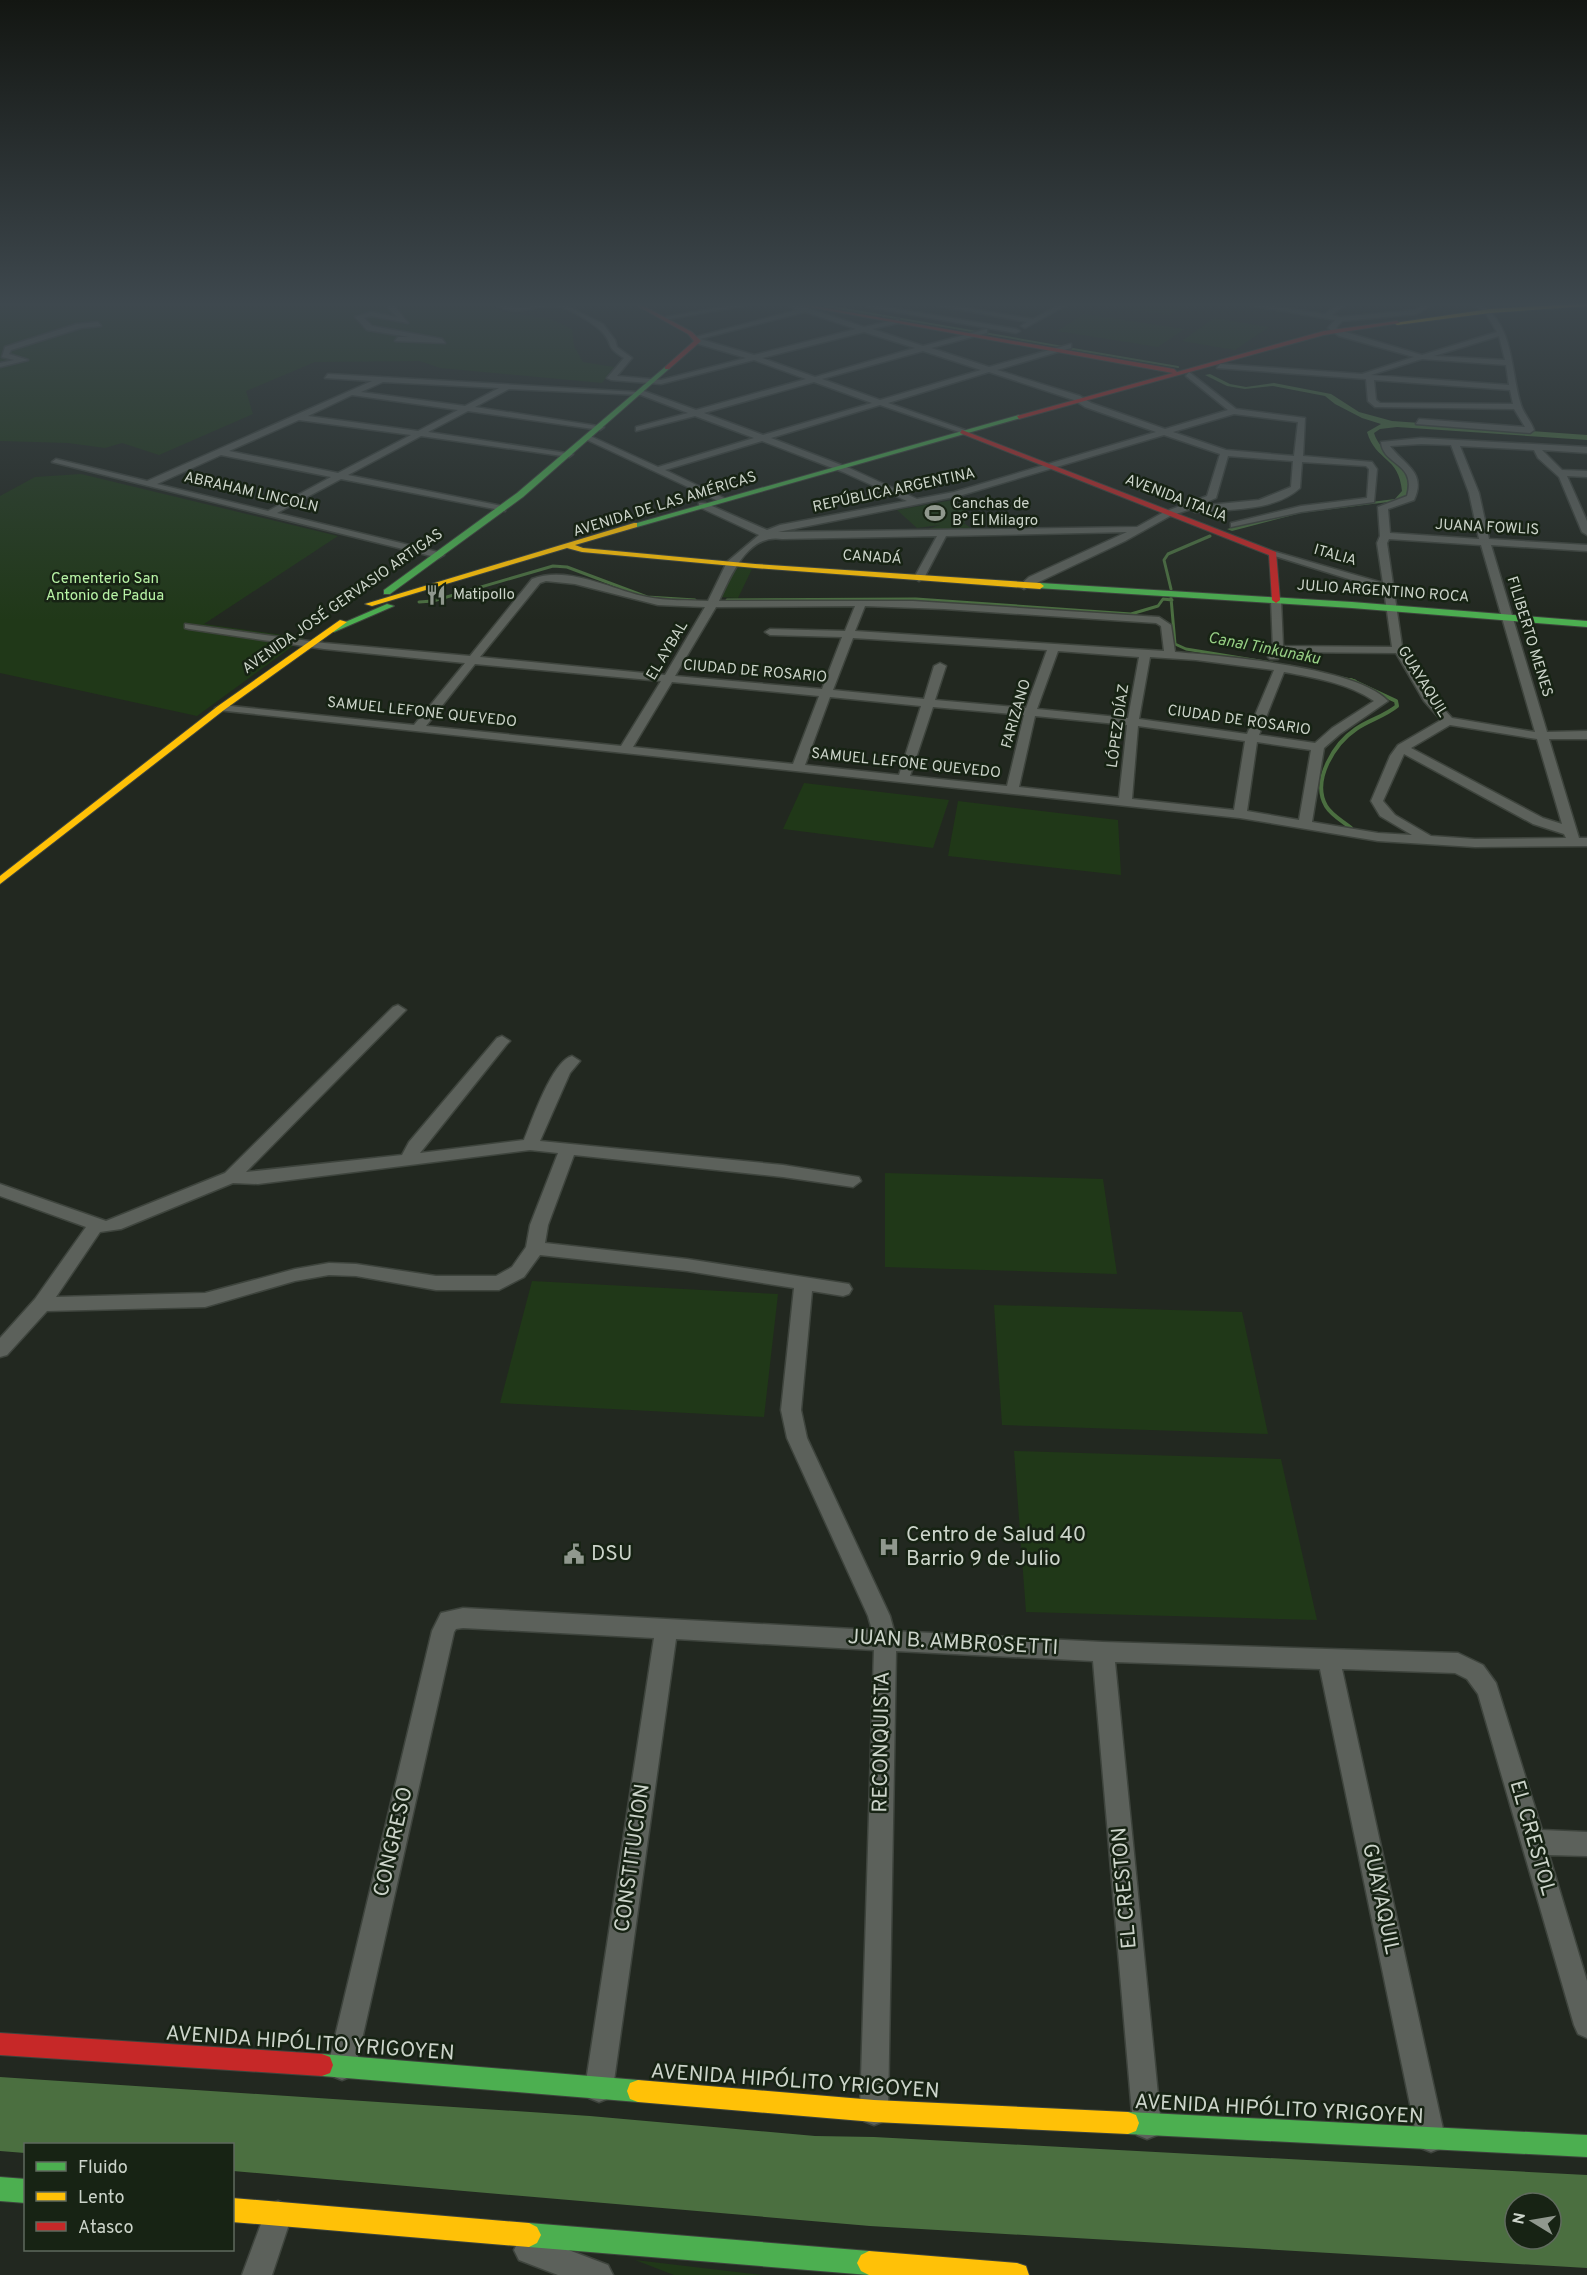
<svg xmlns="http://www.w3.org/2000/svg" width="1587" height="2275" font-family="Overpass,sans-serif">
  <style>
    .green { fill: #203818 }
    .water { fill: #4b6f40; fill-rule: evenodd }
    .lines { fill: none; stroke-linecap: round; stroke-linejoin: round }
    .stream-far2 { stroke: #4b6f40; stroke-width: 2 }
    .stream-far1 { stroke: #4b6f40; stroke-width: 3 }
    .stream { stroke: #4b6f40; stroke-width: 4 }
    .street-casing { stroke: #3e443d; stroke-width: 3 }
    .fast-casing { stroke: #3e443d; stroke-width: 2 }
    .slow-casing { stroke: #3e443d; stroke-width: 2 }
    .jam-casing { stroke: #3e443d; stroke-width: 2 }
    .street { fill: #5c615b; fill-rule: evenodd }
    .fast { fill: #4caf50; fill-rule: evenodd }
    .slow { fill: #ffc107; fill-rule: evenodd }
    .jam { fill: #c62828; fill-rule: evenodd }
    .labels { text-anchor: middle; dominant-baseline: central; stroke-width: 5; stroke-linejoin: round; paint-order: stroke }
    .far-street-label { font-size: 15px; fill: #ccd4ca; stroke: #172314 }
    .far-poi-label { font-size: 15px; fill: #ccd4ca; stroke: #172314; text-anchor: start }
    .far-park-label { font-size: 15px; fill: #b8f3a6; stroke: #172314 }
    .far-water-label { font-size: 16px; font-style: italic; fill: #97d085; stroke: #172314 }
    .near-poi-label { font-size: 21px; fill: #ccd4ca; stroke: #172314; text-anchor: start }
    .near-street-label { font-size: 21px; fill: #ccd4ca; stroke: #172314 }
  </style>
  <rect width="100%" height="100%" fill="#222820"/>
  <path class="green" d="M0 303H486L503 312 551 319 572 329 574 346 583 362 614 367 602 383 440 368 420 361 315 362 246 391 253 414 159 455 122 443 105 448 68 443 0 441Z
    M1090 303H1189L1169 315Z
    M1084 314 1184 329 1158 347 1057 331Z
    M1214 318 1269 327 1235 350 1182 341Z
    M81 474 338 536 204 624 304 638 197 716 0 673V496L35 477Z
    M953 500 972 515 964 516 965 523 953 525 965 524 971 528 924 530 940 525 917 528 897 510Z
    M733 567 752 569 738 598 719 597Z
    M804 783 949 800 933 848 783 829Z
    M958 801 1118 820 1121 875 948 856Z
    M885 1173 1103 1179 1117 1274 885 1267Z
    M532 1281 778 1294 764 1417 500 1403Z
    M994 1305 1242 1312 1268 1434 1002 1425Z
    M1014 1451 1281 1459 1317 1620 1026 1612Z
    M635 2260 762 2275H674Z"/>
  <path class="water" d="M1210 374 1230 384 1246 387 1274 383 1331 394 1359 412 1392 421 1587 435V440L1397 427 1380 429 1374 433C1381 458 1423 470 1404 500L1301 513 1232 531 1227 529 1298 511 1395 499 1402 491C1399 456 1376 462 1367 432L1381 424 1362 418 1335 404 1325 396 1273 386 1245 389 1227 386 1205 375Z
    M0 2077 590 2116 815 2136 874 2137 1587 2175V2268L870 2226 233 2171 232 2144H26L25 2153 0 2151ZM1515 2203H1551V2239H1515Z"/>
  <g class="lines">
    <path class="stream-far2" d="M809 303 977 332
      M984 333 1063 347
      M1067 348 1178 367"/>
    <path class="stream-far1" d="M1171 589 1164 560 1168 554 1210 536
      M1171 598 1175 644 1186 649 1272 663
      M727 600 916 599 1131 614 1158 606 1163 599 1172 600
      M419 602 433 601 553 566 567 567 647 597 695 600
      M1289 666 1355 681"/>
    <path class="stream" d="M1351 680 1396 701 1397 706C1385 716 1369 720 1356 729 1335 743 1311 780 1326 806 1332 816 1343 821 1351 828"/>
    <g class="street-casing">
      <path id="street" d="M392 303H398L396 308 408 323 371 316 364 318 372 326 442 339 445 343 395 341 398 337H409L367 330 355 317 371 312 397 317 388 308Z
        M492 303H502L518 308 566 303 565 305 603 324 615 340 617 347 632 358 617 376 661 380 746 358 695 343 692 338 797 310 785 303H793L864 327 899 319V323L872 329 923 346 987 329V333L931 348 989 367 1071 344V348L997 370 1080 396 1091 403 1165 429 1228 410 1186 376 1189 372 1236 409 1305 418 1303 456 1372 462 1377 469 1374 502 1301 512 1231 527V523L1301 506 1367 498 1369 469 1366 466 1302 462 1300 488C1274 512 1228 509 1195 512L1191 509 1170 516 1125 541 1024 589 1019 586 1029 577 1127 532 946 536 924 578 919 581 914 578 937 536 782 539C748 533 731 575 719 601H913L1159 617 1171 625 1175 652C1223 656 1357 667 1388 701L1340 734 1324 748 1312 822 1378 833 1412 835 1380 816 1371 801 1390 756 1398 745 1441 720 1424 701 1396 653 1282 652 1278 659H1270L1268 657 1273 649 1271 600 1276 597 1281 600 1283 646 1392 647 1384 590 1268 554 1276 552 1383 583 1377 543 1380 536 1378 507 1407 496C1417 462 1383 466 1381 442L1421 438 1587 447V453L1542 450 1562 470 1587 471V477L1567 476 1587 521V535L1582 532 1559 477 1538 458 1534 450 1460 446 1479 493 1489 539 1587 545V551L1491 545 1547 732 1587 731V739H1549L1579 838H1587V846L1475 847 1378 841 1240 818 217 710 215 708 221 705 414 725 465 663 324 649 189 629 185 628V624L324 643 470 656 532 579C569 565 611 590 647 597 667 601 688 600 708 601L727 562 759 535 699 507V503H705L767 530 780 525 907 501 843 472 762 441 665 470 726 499 718 501 583 438 590 436 658 467 754 438 695 416 636 431V427L688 413 641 395 509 389 475 407 604 427 600 430 468 411 428 432 573 454 569 457 421 436 348 475 502 506 505 507V511L341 479 277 513 442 553 444 555 439 558 52 462 56 459 147 481 372 381 325 378 328 374 637 392 641 390 696 410 806 379 754 360 661 384 611 380 607 378 624 358C605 346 614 347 604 334 597 325 568 307 556 306 531 304 518 319 492 303ZM805 312 856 329 754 355 700 339ZM864 332 915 348 815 377 762 358ZM923 351 981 370 880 400 822 379ZM989 372 1074 400 1085 407 1156 432 954 492 917 499 849 468 771 438 880 405 965 434V430L888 403ZM383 382 499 388 465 406 361 392ZM814 382 872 403 763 435 704 413ZM352 395 458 410 418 431 308 416ZM1234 414 1298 422 1294 456 1226 450 1173 432ZM299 420 411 435 338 473 229 451ZM1164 435 1220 454 1207 496 1164 512 1137 527 778 532 959 496ZM1421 444 1451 445 1469 493 1479 539 1390 533 1388 509 1414 500C1427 472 1404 465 1390 446ZM221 455 331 477 268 511 157 484ZM1228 456 1293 461 1291 487 1259 500 1198 506 1216 498ZM1389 539 1481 545 1535 732 1452 718 1435 699 1402 646 1387 543ZM546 581 575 584 658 605 705 607 665 675 480 657 540 583ZM855 606 845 631 770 629 765 632 770 635 842 637 822 689 675 676 716 607ZM865 606 944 609 1156 623 1161 626 1164 651 855 631ZM853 638 1047 650 1026 708 935 700 946 666 940 663 934 666 924 699 833 690ZM1058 651 1139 657 1128 718 1037 709ZM1150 657 1196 660 1274 670 1247 734 1139 719ZM475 664 661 681 621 746 426 726ZM1284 672C1315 678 1348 683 1374 701L1332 728 1315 743 1259 735ZM672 682 819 696 793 764 633 747ZM830 697 921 706 899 775 805 765ZM933 707 1024 715 1007 786 910 776ZM1035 716 1127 725 1119 798 1019 787ZM1450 725 1537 739 1562 824 1543 818 1411 748ZM1138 726 1245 741 1234 810 1132 799ZM1257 742 1311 750 1299 820 1247 811ZM1404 754 1533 824 1564 834 1566 838 1475 839 1431 836 1395 815 1383 801Z
        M744 303H758L664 320 660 318Z
        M923 303H937L1033 319 1062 303H1070L1025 328 1021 326 1027 322Z
        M1236 303H1251L1325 314 1340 303H1347L1332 315 1340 317 1415 310 1427 303H1434L1417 314 1342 321 1336 328 1345 332 1422 355 1497 332 1485 312 1472 304 1479 303C1515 325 1510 370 1521 405 1524 414 1531 421 1534 430L1530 433 1416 424 1419 419 1525 427 1514 409 1375 407 1368 401 1366 379 1217 368 1220 364 1362 374 1414 357 1339 336 1328 328 1335 320ZM1499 336 1505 360 1434 356ZM1422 359 1506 365 1509 385 1371 375ZM1374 380 1510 390 1513 404 1380 403 1376 400Z
        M869 304 1016 329 1020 331 1016 333 867 307Z
        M98 322 101 326 81 328 11 350 9 354 28 360 0 367V363L14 360 2 357 5 347 77 324Z
        M398 1005 406 1010 403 1013 246 1172 402 1155 409 1142 497 1038 502 1036 510 1041 507 1044 420 1153 524 1140C532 1121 552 1061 572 1056L580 1061 570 1073 540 1141 783 1165 859 1177 861 1181 853 1187 783 1177 574 1155 548 1225 545 1243 687 1259 849 1284 852 1289 849 1294 843 1296 812 1291 801 1410 807 1438 890 1616 894 1631 1103 1642 1458 1653 1483 1665 1496 1683 1542 1830 1587 1832V1856L1549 1855 1587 1981V2038L1578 2034 1574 2025 1478 1694 1467 1679 1455 1673 1342 1669 1445 2138 1441 2148 1431 2152 1421 2148 1417 2138 1320 1669 1115 1662 1161 2125 1157 2135 1147 2139 1137 2135 1133 2125 1093 1661 896 1651 888 2111 884 2121 874 2125 864 2121 860 2111 874 1650 676 1639 613 2088 609 2098 599 2102 589 2098 585 2088 654 1638 463 1628 456 1629 454 1632 356 2066 352 2076 342 2080 332 2076 328 2066 432 1631 441 1613 463 1608 872 1630 868 1616 787 1438 781 1410 794 1288 687 1271 540 1255 524 1277 499 1290H436L356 1276 329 1275 295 1281 205 1307 47 1311 7 1355 0 1357V1338L35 1299 86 1227 0 1196V1184L106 1221 225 1173 393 1007ZM530 1150 558 1153 530 1225 526 1247 512 1267 496 1276H436L356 1264 329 1263 295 1269 205 1293 56 1297 100 1232 121 1229 233 1183 258 1184Z
        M278 2201 288 2205 292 2215 272 2275H242L268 2205Z
        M529 2235 608 2265 613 2275H558L519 2260 514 2250 519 2240Z"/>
    </g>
    <g class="fast-casing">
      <path id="fast" d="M665 367 670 368 523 497 390 594H384V590L517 493Z
        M1019 415 1021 418 637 527 630 525Z
        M1040 583 1352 602 1587 621V627L1352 608 1037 588 1036 586Z
        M387 604 394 606 334 632 327 630Z
        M322 2054 638 2080 646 2083 649 2091 646 2099 638 2102 322 2076 314 2073 311 2065 314 2057Z
        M1128 2112 1587 2135V2157L1128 2134 1120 2131 1117 2123 1120 2115Z
        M0 2177 26 2179V2203L0 2201Z
        M529 2223 869 2251 877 2255 881 2263 877 2271 869 2275 529 2247 521 2243 517 2235 521 2227Z"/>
    </g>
    <g class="slow-casing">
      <path id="slow" d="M1587 303V306L1490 313 1397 325 1394 323 1490 309Z
        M634 523H637V527L575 545 583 548 755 564 1040 583 1044 586 1040 589 755 568 582 552 567 548 372 606 365 604Z
        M340 620 347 622 224 710 0 884V876L218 706Z
        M638 2080 874 2100 1128 2112 1136 2115 1139 2123 1136 2131 1128 2134 874 2122 638 2102 630 2099 627 2091 630 2083Z
        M232 2198 529 2223 537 2227 541 2235 537 2243 529 2247 232 2222Z
        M869 2251 1017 2263 1026 2266 1029 2275H869L861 2271 857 2263 861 2255Z"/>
    </g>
    <g class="jam-casing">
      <path id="jam" d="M632 303H638L692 332 701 341 669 369H665V367L694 341 688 334Z
        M787 303H797L1174 369 1177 372 1324 331 1397 321 1400 323 1324 335 1019 419 1017 416 1173 373Z
        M962 430 1276 552 1280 600 1276 603 1272 600 1269 555 960 433Z
        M0 2033 322 2054 330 2057 333 2065 330 2073 322 2076 0 2055Z"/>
    </g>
    <use href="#street" class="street"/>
    <use href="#fast" class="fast"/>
    <use href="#slow" class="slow"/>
    <use href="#jam" class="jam"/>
  </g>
  <linearGradient id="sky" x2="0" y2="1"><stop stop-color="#131612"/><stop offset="0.49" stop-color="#3e484e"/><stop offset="1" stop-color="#3e484e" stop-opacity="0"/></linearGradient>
  <rect width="1587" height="621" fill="url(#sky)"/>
  <defs>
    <g id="stadium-bare" transform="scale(1.62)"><path d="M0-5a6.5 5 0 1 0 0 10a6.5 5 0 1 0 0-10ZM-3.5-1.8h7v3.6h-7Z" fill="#90988e" stroke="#172314" stroke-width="2.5" paint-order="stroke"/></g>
    <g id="restaurant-bare" transform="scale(1.62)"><path d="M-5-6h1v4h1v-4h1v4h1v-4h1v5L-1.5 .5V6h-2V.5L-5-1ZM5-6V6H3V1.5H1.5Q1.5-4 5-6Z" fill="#90988e" stroke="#172314" stroke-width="2.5" paint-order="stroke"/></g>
    <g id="hospital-bare" transform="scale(1.62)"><path d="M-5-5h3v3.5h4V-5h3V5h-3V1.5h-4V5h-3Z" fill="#90988e" stroke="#172314" stroke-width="2.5" paint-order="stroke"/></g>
    <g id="civic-bare" transform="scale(1.62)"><path d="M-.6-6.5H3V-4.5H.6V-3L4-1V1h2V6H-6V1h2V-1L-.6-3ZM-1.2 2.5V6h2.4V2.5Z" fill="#90988e" stroke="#172314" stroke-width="2.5" paint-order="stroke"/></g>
  </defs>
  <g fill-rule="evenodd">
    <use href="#stadium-bare" x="935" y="513"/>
    <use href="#restaurant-bare" x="436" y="595"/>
    <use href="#hospital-bare" x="889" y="1547"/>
    <use href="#civic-bare" x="574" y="1554"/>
  </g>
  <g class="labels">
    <g class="far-street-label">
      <text transform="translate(894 491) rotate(-12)">REPÚBLICA ARGENTINA</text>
      <text transform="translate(251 493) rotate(13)">ABRAHAM LINCOLN</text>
      <text transform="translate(1176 499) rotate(21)">AVENIDA ITALIA</text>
      <text transform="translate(665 505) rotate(-17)">AVENIDA DE LAS AMÉRICAS</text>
      <text transform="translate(1487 528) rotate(3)">JUANA FOWLIS</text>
      <text transform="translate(1335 556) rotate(16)">ITALIA</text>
      <text transform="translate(872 558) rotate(4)">CANADÁ</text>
      <text transform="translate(1383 592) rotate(4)">JULIO ARGENTINO ROCA</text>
      <text transform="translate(343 602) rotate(-35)">AVENIDA JOSÉ GERVASIO ARTIGAS</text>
      <text transform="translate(1529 637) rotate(73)">FILIBERTO MENES</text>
      <text transform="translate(668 651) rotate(-59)">EL AYBAL</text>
      <text transform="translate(755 672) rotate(5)">CIUDAD DE ROSARIO</text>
      <text transform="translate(1422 682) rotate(58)">GUAYAQUIL</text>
      <text transform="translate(422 713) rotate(6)">SAMUEL LEFONE QUEVEDO</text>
      <text transform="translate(1017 714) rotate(-74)">FARIZANO</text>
      <text transform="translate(1239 721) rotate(8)">CIUDAD DE ROSARIO</text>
      <text transform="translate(1119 726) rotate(-82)">LÓPEZ DÍAZ</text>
      <text transform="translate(906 764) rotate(6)">SAMUEL LEFONE QUEVEDO</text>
    </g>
    <g class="far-poi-label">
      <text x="952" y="504">Canchas de<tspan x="952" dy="17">B° El Milagro</tspan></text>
      <text x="453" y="595">Matipollo</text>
    </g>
    <g class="far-park-label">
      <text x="105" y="579">Cementerio San<tspan x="105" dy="17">Antonio de Padua</tspan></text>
    </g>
    <g class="far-water-label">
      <text transform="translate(1264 649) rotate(11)">Canal Tinkunaku</text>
    </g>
    <g class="near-poi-label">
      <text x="906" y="1535">Centro de Salud 40<tspan x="906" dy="24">Barrio 9 de Julio</tspan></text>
      <text x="591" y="1554">DSU</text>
    </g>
    <g class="near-street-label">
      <text transform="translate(953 1643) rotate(3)">JUAN B. AMBROSETTI</text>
      <text transform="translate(882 1742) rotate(-89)">RECONQUISTA</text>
      <text transform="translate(1532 1838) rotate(74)">EL CRESTOL</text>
      <text transform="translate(394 1842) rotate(-77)">CONGRESO</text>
      <text transform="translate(633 1858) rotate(-82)">CONSTITUCION</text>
      <text transform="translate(1125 1888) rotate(-95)">EL CRESTON</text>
      <text transform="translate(1380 1899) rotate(78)">GUAYAQUIL</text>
      <text transform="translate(310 2044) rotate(4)">AVENIDA HIPÓLITO YRIGOYEN</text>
      <text transform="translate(795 2082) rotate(4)">AVENIDA HIPÓLITO YRIGOYEN</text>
      <text transform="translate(1279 2110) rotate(3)">AVENIDA HIPÓLITO YRIGOYEN</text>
    </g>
  </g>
  <rect x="24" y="2143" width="210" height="108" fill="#172314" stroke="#5f6a5d" stroke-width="1.5"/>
  <rect x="36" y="2162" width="30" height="9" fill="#4caf50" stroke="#5f6a5d" stroke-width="1.5"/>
  <text x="78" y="2173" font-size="18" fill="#ccd4ca">Fluido</text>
  <rect x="36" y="2192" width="30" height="9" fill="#ffc107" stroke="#5f6a5d" stroke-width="1.5"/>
  <text x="78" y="2203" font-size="18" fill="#ccd4ca">Lento</text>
  <rect x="36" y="2222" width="30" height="9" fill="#c62828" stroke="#5f6a5d" stroke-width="1.5"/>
  <text x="78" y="2233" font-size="18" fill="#ccd4ca">Atasco</text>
  <g transform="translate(1533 2221) rotate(281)"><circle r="28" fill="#172314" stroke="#5f6a5d" stroke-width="1.5"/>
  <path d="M0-4.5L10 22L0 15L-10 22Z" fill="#90988e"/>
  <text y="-9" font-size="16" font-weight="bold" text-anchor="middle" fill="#ccd4ca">N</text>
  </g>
</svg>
